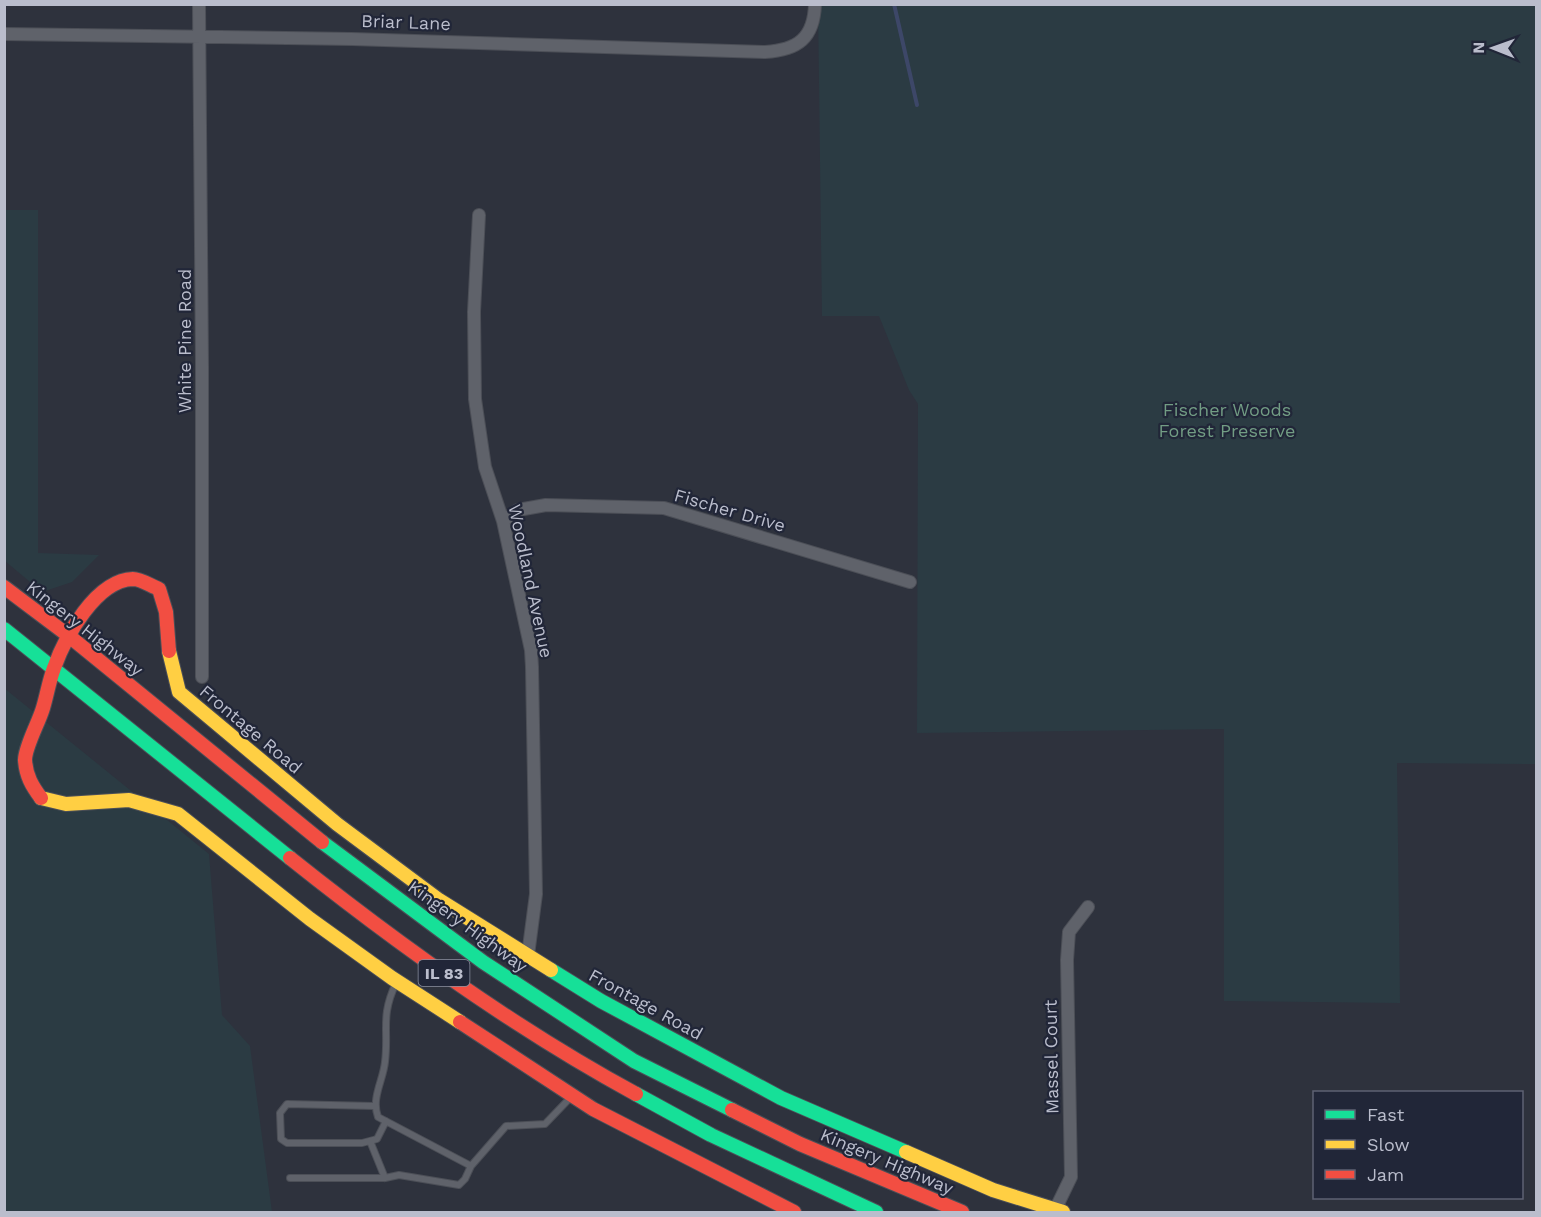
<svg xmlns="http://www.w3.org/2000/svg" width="1541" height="1217" font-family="'Work Sans',sans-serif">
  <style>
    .green { fill: #2b3b43 }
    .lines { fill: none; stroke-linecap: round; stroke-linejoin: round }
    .stream { stroke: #3d4768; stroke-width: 4 }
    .lane-casing { stroke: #4c4f57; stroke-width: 8 }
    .street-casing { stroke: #4c4f57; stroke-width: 14 }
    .fast-casing { stroke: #4c4f57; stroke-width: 16 }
    .slow-casing { stroke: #4c4f57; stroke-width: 16 }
    .jam-casing { stroke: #4c4f57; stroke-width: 16 }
    .lane { stroke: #5f626a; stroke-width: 6 }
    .street { stroke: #5f626a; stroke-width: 12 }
    .fast { stroke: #16e098; stroke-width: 14 }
    .slow { stroke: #ffcf43; stroke-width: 14 }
    .jam { stroke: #f24e42; stroke-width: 14 }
    .labels { text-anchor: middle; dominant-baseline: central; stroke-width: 4.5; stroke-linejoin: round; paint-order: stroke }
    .shield { fill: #212638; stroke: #8c90a0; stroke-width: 1.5 }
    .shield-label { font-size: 16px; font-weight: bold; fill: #babdcc }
    .street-label { font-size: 18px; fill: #babdcc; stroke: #212638 }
    .park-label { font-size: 18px; fill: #729d84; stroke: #212638 }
  </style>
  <rect width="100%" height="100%" fill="#2e323d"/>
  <path class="green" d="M818 5H1536V764L1397 763 1400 1003 1224 1001V729L917 733 918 404 909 390 879 316H822Z
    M4 210H38V553L99 555 72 582 42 592 5 561Z
    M4 688 209 854 222 1015 250 1046 272 1212H5Z"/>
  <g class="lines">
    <path class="stream" d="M894 4 917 105"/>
    <g class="lane-casing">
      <path id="lane" d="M396 983C380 1017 389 1029 385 1062 383 1081 371 1098 378 1117L471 1166 506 1126 545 1124 570 1098
        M374 1106 287 1104 280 1113 281 1139 287 1143H362L377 1139 386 1121
        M370 1141 385 1178
        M290 1178H385L399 1175 459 1185 465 1179 471 1166"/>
    </g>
    <g class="street-casing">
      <path id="street" d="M199 4 202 366V677
        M4 34 352 39 765 52C798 50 814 38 815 4
        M479 215 474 312 475 399 485 467 503 521 531 650 532 667 536 894 528 955
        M503 521 518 510 546 505 664 508 910 582
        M1055 1210 1071 1177 1067 960 1069 932 1088 907"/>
    </g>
    <g class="fast-casing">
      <path id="fast" d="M4 629 290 858
        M322 842 483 962 634 1061 732 1110
        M551 970 601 1001 781 1098 906 1152
        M636 1094 711 1135 876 1212"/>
    </g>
    <g class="slow-casing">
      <path id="slow" d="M169 651 179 692 337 824 439 900 551 970
        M41 798 66 804 129 800 178 814 310 919 392 978 460 1022
        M906 1152 993 1190 1063 1212"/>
    </g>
    <g class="jam-casing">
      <path id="jam" d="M4 587 69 636 322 842
        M41 798C32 786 26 776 25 760 25 747 39 722 43 708 47 695 49 681 54 668 65 637 96 580 133 579 141 579 151 586 159 589L166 612 169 651
        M290 858C399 945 514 1028 636 1094
        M460 1022 593 1109 794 1212
        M732 1110 800 1144 962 1212"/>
    </g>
    <use href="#lane" class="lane"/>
    <use href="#street" class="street"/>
    <use href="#fast" class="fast"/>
    <use href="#slow" class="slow"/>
    <use href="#jam" class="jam"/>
  </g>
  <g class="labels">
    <rect class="shield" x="418.5" y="960" width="51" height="26" rx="4.5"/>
    <g class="shield-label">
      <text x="444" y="973">IL 83</text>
    </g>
    <g class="street-label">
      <text transform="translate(406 22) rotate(2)">Briar Lane</text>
      <text transform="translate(184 341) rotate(-90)">White Pine Road</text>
      <text transform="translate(730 510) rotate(16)">Fischer Drive</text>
      <text transform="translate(531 581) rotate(78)">Woodland Avenue</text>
      <text transform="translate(85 628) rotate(38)">Kingery Highway</text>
      <text transform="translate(251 729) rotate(40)">Frontage Road</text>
      <text transform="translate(468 926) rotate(36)">Kingery Highway</text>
      <text transform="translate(646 1004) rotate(29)">Frontage Road</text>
      <text transform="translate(1051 1057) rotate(-91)">Massel Court</text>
      <text transform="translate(887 1161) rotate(23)">Kingery Highway</text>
    </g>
    <g class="park-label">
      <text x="1227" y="409">Fischer Woods<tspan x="1227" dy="21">Forest Preserve</tspan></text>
    </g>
  </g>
  <rect width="1541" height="1217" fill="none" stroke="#babdcc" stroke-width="12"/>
  <rect x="1313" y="1091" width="210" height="108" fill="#212638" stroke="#5e6273" stroke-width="1.5"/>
  <rect x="1325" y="1110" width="30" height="9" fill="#16e098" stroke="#5e6273" stroke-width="1.5"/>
  <text x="1367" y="1121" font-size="18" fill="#babdcc">Fast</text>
  <rect x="1325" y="1140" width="30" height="9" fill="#ffcf43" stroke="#5e6273" stroke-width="1.5"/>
  <text x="1367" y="1151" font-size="18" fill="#babdcc">Slow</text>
  <rect x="1325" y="1170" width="30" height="9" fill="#f24e42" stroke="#5e6273" stroke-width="1.5"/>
  <text x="1367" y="1181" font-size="18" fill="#babdcc">Jam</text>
  <g transform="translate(1493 48) rotate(271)" stroke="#212638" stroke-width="4.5" paint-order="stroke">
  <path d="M0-4.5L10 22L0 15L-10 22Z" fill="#babdcc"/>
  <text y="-9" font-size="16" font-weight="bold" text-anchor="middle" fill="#babdcc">N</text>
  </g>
</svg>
